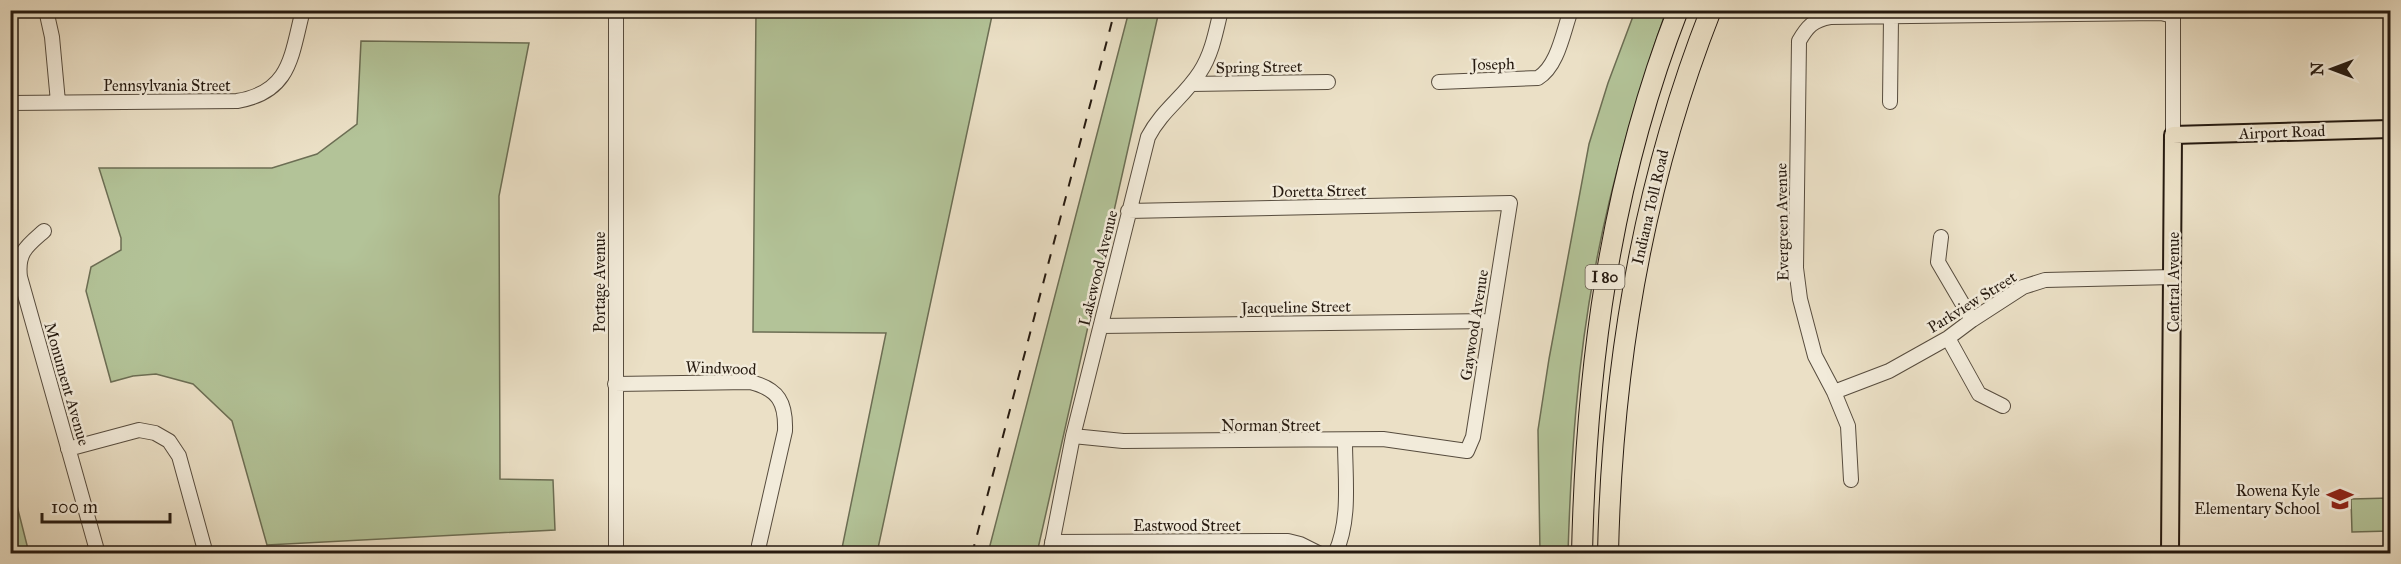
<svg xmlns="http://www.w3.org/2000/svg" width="2401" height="564" font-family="'IM FELL Great Primer',serif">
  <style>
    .green { fill: #b3c398; stroke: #6c6e54; stroke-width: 1.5 }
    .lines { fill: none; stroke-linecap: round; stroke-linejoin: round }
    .minor-casing { stroke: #574c3e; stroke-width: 16 }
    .major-casing { stroke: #261a10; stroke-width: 20 }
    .highway-casing { stroke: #261a10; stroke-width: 22 }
    .minor { stroke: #f2ebda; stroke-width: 14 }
    .major { stroke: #ebe0c6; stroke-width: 16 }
    .highway { stroke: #ebe0c6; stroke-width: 20 }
    .rail { stroke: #261a10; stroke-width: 2; stroke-dasharray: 10 10; stroke-linecap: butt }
    .labels { text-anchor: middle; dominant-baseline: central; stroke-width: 5; stroke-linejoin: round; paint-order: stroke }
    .shield { fill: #f2ebda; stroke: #63594d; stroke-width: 1.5 }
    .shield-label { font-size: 15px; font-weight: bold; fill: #261a10 }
    .street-label { font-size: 16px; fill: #261a10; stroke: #f2ebda }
    .poi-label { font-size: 16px; fill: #261a10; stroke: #f2ebda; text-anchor: end }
  </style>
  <rect width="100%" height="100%" fill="#ebe0c6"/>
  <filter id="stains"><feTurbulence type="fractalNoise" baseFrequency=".00333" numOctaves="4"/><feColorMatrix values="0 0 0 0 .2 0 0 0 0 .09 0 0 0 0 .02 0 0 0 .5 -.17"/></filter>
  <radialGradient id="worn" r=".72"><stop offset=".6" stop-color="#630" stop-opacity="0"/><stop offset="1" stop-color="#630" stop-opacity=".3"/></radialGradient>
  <path class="green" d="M756 11H993L877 553H841L886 333 753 332Z
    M1129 11H1159L1037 553H988Z
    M1635 11H1666C1637 95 1611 181 1595 269 1577 363 1571 458 1568 553H1540L1538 430 1549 359 1589 144 1608 83Z
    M361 41 529 43 499 196 500 479 553 480 555 530 267 545 232 421 193 384 156 374 133 376 111 382 86 291 91 267 121 250V238L99 168H272L317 154 357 124Z
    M11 482 29 553H11Z
    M2390 498V531L2352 532 2351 499Z"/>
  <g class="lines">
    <g class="minor-casing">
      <path id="minor" d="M46 10 52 37 58 102
        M616 10V554
        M2173 10V135
        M1439 82 1538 78C1558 66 1563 32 1571 10
        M1191 84 1328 82
        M1890 102 1891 17
        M10 103 237 101C291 92 291 56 303 10
        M44 231C27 246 17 252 20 277L98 554
        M1941 237 1938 262 1972 320
        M1101 326 1491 321
        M1948 338 1979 394 2003 406
        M615 384 750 382C779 389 786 403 785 431L759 545
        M1834 392 1889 371 1948 338 1972 320 2023 287 2045 280 2173 277
        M1073 436 1123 441 1383 439 1467 451 1473 437 1510 203 1128 211
        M68 449 139 430 155 433 169 441 179 456 206 554
        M1851 480 1848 426 1834 392 1815 356 1800 299 1796 268 1799 41C1807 27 1813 20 1830 17L2161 13 2173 16
        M1052 542 1288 541 1300 544 1320 554
        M1050 554 1073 436 1148 137C1162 110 1184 97 1200 72 1212 54 1216 31 1221 10
        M1335 554C1351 520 1345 478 1345 441"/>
    </g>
    <g class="major-casing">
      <path id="major" d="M2170 554 2173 135 2390 129"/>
    </g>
    <g class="highway-casing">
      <path id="highway" d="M1582 554C1586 368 1610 185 1678 10
        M1608 554C1612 367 1642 185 1711 10"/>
    </g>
    <use href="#minor" class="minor"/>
    <use href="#major" class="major"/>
    <use href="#highway" class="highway"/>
    <path class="rail" d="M972 554 1115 10"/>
  </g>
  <defs>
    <g id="school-bare" transform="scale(2.07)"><path d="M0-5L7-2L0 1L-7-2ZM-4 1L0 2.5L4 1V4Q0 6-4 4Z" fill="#8f2418" stroke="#f2ebda" stroke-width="2.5" paint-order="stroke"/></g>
  </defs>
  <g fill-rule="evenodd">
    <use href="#school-bare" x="2340" y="499"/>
  </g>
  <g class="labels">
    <rect class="shield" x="1585.5" y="265" width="39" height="24" rx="4.5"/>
    <g class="shield-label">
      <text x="1605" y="277">I 80</text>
    </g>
    <g class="street-label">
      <text transform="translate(1493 64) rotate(-1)">Joseph</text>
      <text transform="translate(1259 67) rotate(-1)">Spring Street</text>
      <text x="167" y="85">Pennsylvania Street</text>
      <text transform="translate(2282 132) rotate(-2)">Airport Road</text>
      <text transform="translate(1319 191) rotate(-1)">Doretta Street</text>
      <text transform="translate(1650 207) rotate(-77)">Indiana Toll Road</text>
      <text transform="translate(1782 222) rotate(-91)">Evergreen Avenue</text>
      <text transform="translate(1098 268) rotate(-76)">Lakewood Avenue</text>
      <text transform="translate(599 282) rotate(-90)">Portage Avenue</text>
      <text transform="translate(2173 282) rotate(-90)">Central Avenue</text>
      <text transform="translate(1972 302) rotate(-32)">Parkview Street</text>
      <text transform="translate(1296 307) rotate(-1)">Jacqueline Street</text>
      <text transform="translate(1474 325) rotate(-81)">Gaywood Avenue</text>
      <text transform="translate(721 368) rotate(2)">Windwood</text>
      <text transform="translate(67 384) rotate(74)">Monument Avenue</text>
      <text x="1271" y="425">Norman Street</text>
      <text x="1187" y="525">Eastwood Street</text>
    </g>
    <g class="poi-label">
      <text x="2320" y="490">Rowena Kyle<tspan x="2320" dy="18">Elementary School</tspan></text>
    </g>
  </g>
  <rect width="2401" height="564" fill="none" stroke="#ebe0c6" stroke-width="36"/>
  <rect x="12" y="12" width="2377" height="540" fill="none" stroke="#261a10" stroke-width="3"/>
  <rect x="18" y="18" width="2365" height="528" fill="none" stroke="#261a10" stroke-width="1.5"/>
  <g transform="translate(2332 69) rotate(270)" stroke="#f2ebda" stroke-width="4.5" paint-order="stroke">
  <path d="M0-4.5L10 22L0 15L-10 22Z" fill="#261a10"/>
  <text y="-9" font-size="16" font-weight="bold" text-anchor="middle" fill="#261a10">N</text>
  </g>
  <path d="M42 513v9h128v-9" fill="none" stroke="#261a10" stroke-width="3"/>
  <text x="51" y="513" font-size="18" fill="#261a10" stroke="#f2ebda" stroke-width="4.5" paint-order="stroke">100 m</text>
  <rect width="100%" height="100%" filter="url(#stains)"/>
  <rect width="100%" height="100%" fill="url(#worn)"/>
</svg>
